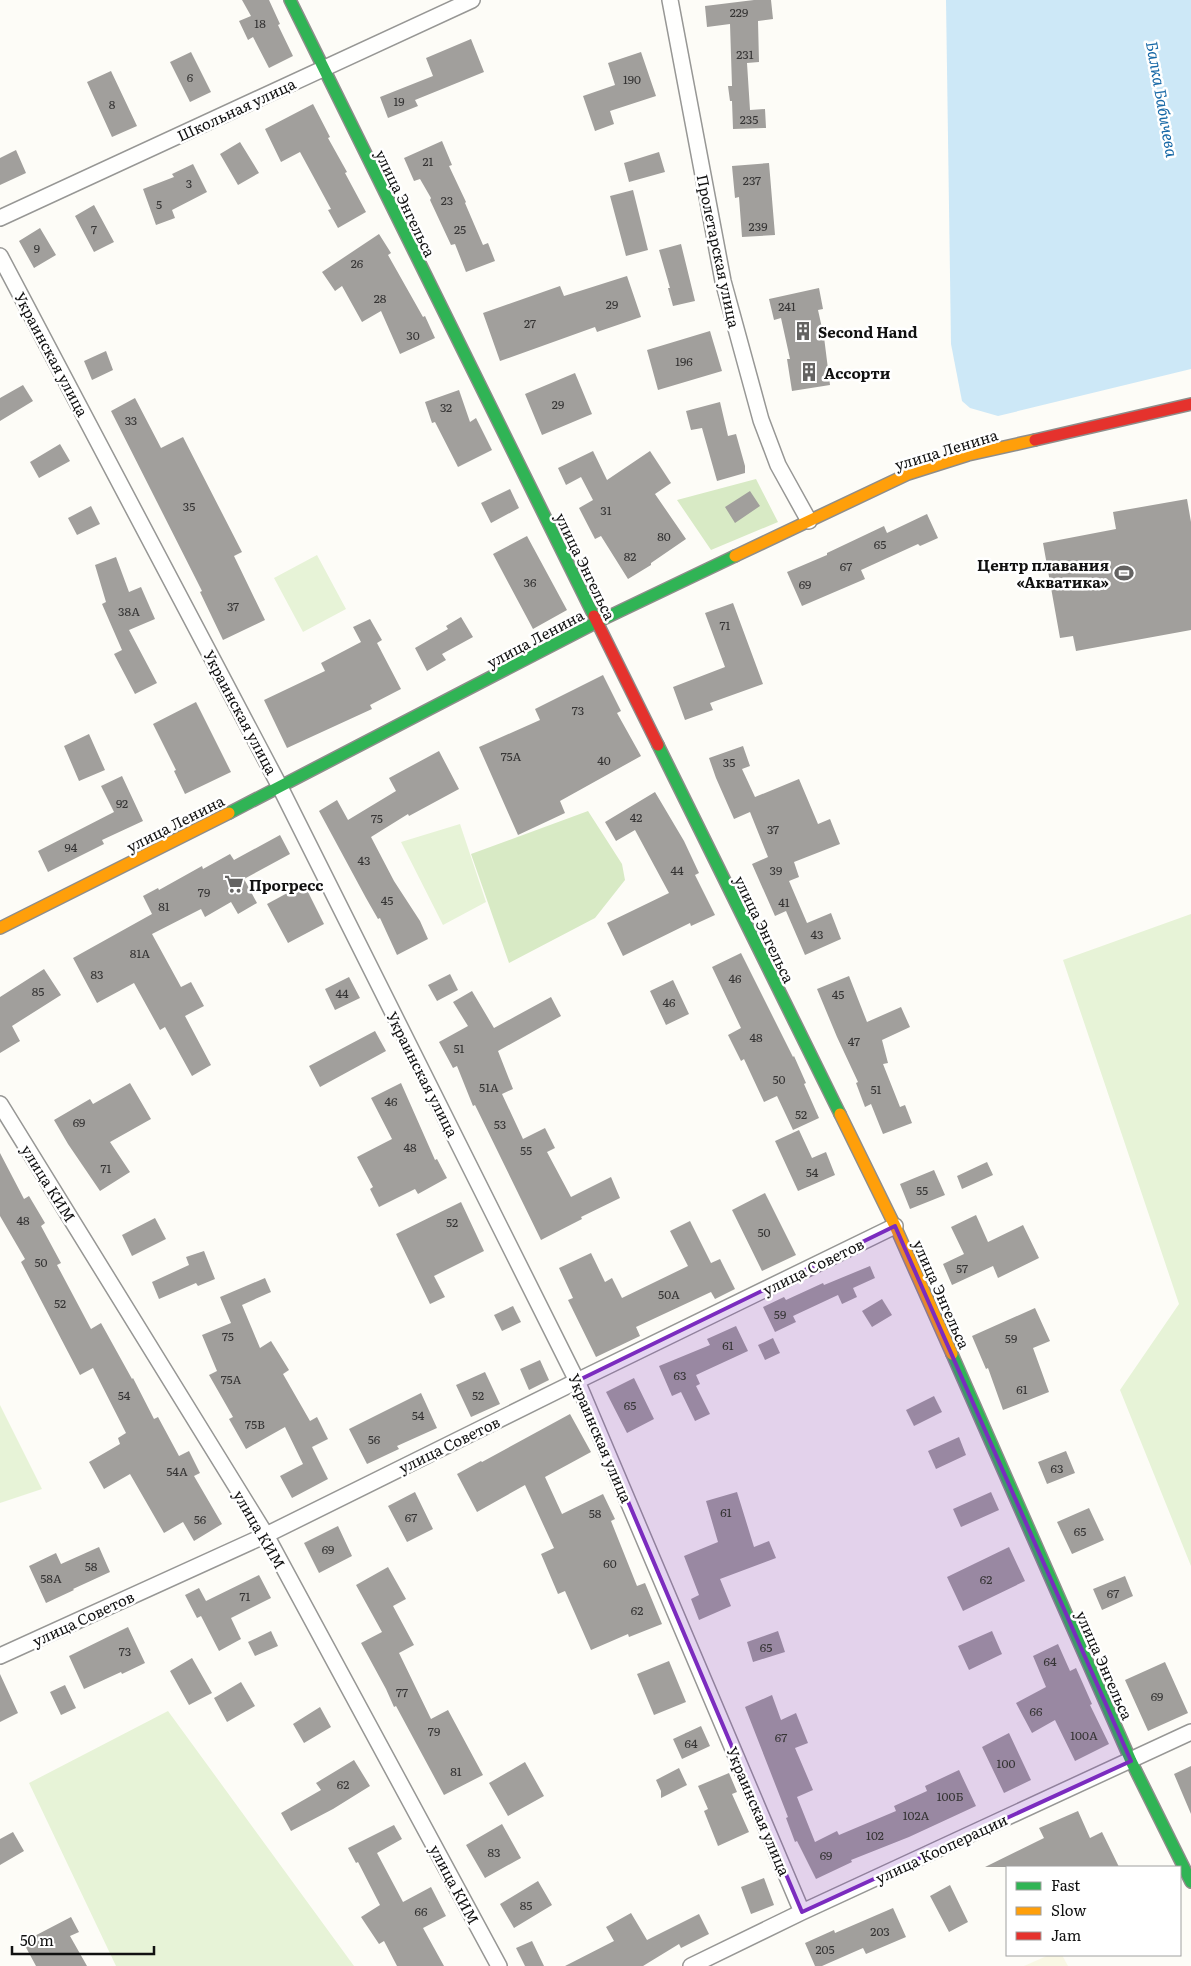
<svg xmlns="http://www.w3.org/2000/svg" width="1191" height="1966" font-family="Literata,serif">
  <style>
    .farmland { fill: #f9f7e4 }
    .green { fill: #e7f3d7 }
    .forest { fill: #d8eac5 }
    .water { fill: #cde8f7 }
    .building { fill: #a19f9c }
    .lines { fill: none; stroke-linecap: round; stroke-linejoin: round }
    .street-casing { stroke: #979795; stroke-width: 18 }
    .fast-casing { stroke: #8e8d8b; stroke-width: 14 }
    .slow-casing { stroke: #8e8d8b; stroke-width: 14 }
    .jam-casing { stroke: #8e8d8b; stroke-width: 14 }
    .street { stroke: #fffffe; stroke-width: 15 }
    .fast { stroke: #30b455; stroke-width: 11 }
    .slow { stroke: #ff9f0a; stroke-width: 11 }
    .jam { stroke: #e5322d; stroke-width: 11 }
    .marked { fill: #7b2cbf; fill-opacity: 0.2; stroke: #7b2cbf; stroke-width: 4; stroke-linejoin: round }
    .labels { text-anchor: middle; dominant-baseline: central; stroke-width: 5; stroke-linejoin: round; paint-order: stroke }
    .number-label { font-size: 12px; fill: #353434 }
    .street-label { font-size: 15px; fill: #111; stroke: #fff }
    .poi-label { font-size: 15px; font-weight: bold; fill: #111; stroke: #fff; text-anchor: start }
    .water-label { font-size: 16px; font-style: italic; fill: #1768a6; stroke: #fff }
  </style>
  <rect width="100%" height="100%" fill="#fdfcf7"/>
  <path class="farmland" d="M1049 1955H1062L1068 1966H1024Z"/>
  <path class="green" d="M317 555 346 609 303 632 274 578Z
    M460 824 486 902 443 925 401 842Z
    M1191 914V1566L1120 1390 1179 1304 1063 960Z
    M0 1405 42 1489 0 1503Z
    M168 1711 354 1966H116L29 1783Z"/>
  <path class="forest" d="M756 479 778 522 711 550 677 500Z
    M588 811 622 864 625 880 595 918 509 963 471 854Z"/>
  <path class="water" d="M946 0H1191V369L998 416 970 408 962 401 951 344Z"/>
  <path class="building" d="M242 0H269L280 24 278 25 293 56 269 68 253 37 248 40 239 21 251 16Z
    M754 0H771L773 19 758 21 759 62 747 63 750 110 765 109 766 128 733 129 732 101H730L728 86H732L730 24 707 27 705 6Z
    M471 39 484 72 415 100 418 106 388 118 380 97 433 76 426 58Z
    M191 52 211 92 190 102 170 62Z
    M641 52 656 96 610 111 614 124 595 131 583 96 615 85 608 63Z
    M111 71 137 126 112 137 87 82Z
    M313 104 330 137 328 138 347 172 345 173 366 212 338 228 328 210 331 209 300 152 281 162 265 129Z
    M442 141 452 165 449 166 466 202 465 203 483 245 488 243 495 261 466 272 455 244 451 245 430 200 431 198 420 179 414 181 404 158Z
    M240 142 259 173 238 185 220 154Z
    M16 150 26 173 0 185V158Z
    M659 152 665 172 629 182 624 163Z
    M769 163 775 235 742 237 739 197 735 198 732 166Z
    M193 164 207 192 172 210 175 218 156 225 143 189 174 177 172 174Z
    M633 190 648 250 626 256 610 196Z
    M94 205 114 242 94 252 75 216Z
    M40 228 56 255 34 268 19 241Z
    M379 234 391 253 388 255 423 317 425 316 435 338 400 354 381 311 362 322 342 286 335 291 322 272Z
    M681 244 695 301 673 306 668 288H670L659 250Z
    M627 276 641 317 597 332 595 327 500 361 483 313 560 286 564 296Z
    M819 288 823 309 818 310 824 337 830 385 792 391 787 359H790L781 318 774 320 769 299Z
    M710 331 722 371 658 390 647 350Z
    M106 351 113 370 92 380 84 361Z
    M575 373 592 414 542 435 525 394Z
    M23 385 33 401 0 421V398Z
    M459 390 470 422 476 418 492 450 458 467 435 422 432 423 425 402Z
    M135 398 161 448 183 437 242 552 234 556 265 620 223 640 200 592 202 591 111 411Z
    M720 402 728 436 736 434 745 466V473L717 481 702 428 691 430 686 411Z
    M60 444 70 461 39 478 30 462Z
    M593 451 607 480 650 451 671 483 655 494 686 539 651 563V565L628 579 601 536 595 539 579 508 593 500 581 477 566 485 558 468Z
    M510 489 519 508 491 523 481 503Z
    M750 491 760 506 735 523 725 507Z
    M1187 499 1191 522V630L1076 651 1073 636 1060 638 1043 543 1116 529 1113 512Z
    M91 506 100 524 77 535 68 518Z
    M927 514 938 538 920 546 918 544 861 570 865 579 802 606 787 572 827 555V553L884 526 887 533Z
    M527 536 567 610 533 629 493 554Z
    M116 557 129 592 141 587 155 619 129 630 157 683 135 694 114 654 122 650 102 604 106 602 95 565Z
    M733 603 763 684 710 703 713 710 685 720 673 687 725 667 705 613Z
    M461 617 473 637 442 654 446 660 427 671 415 648 448 629 446 626Z
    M370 619 382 640 377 643 401 689 370 705 372 709 287 748 264 700 325 671 321 663 361 642 353 627Z
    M603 675 621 711 617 713 641 756 560 801 565 813 518 835 479 747 540 720 535 709Z
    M196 702 231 772 185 794 174 771 176 770 153 724Z
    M89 734 105 770 79 781 64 746Z
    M743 746 750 766 742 769 755 797 799 779 818 824 830 819 840 844 794 862 799 877 789 881 807 923 831 913 841 939 805 955 786 911 775 916 752 864 768 857 750 812 734 819 716 778 709 758Z
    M439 751 459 789 409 816 408 814 371 837 394 881 420 921 428 939 397 955 380 918 378 919 366 898 319 811 337 800 348 820 396 791 389 778Z
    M122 776 143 821 102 840 104 844 48 872 38 851 114 812 101 786Z
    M655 792 684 841 699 873 695 875 715 915 691 926 690 923 623 956 607 923 669 893 635 830 616 841 605 822Z
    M280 835 290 854 244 879 257 903 238 914 231 902 205 917 201 909 152 934 181 987 191 982 204 1006 185 1016 211 1065 192 1076 165 1027 160 1030 134 983 97 1003 73 958 152 914 143 896 158 888 159 890 202 866 203 869 230 854 234 860Z
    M304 884 324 924 288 943 267 904Z
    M741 953 793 1057 794 1056 806 1083 804 1084 819 1118 793 1130 777 1096 764 1102 744 1059 741 1061 728 1035 741 1028 712 967Z
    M44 969 61 995 12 1026 20 1041 0 1053V997Z
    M450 974 458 990 437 1001 428 985Z
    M849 976 867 1022 901 1007 910 1027 882 1040 888 1063 883 1064 900 1107 905 1105 912 1123 883 1134 871 1104 865 1107 856 1083 858 1082 837 1037 817 989Z
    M349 977 360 998 335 1010 325 989Z
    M673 980 689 1014 666 1025 650 991Z
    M472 991 494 1028 551 997 561 1016 498 1051 513 1089 502 1094 523 1139 545 1128 555 1148 547 1152 571 1197 611 1177 620 1198 581 1217 582 1219 541 1240 475 1105 473 1106 457 1066 453 1068 439 1042 468 1026 453 1002Z
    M375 1031 386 1051 320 1087 309 1066Z
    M130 1083 151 1119 110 1142 130 1172 100 1191 68 1144 54 1120 90 1099 93 1104Z
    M401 1083 435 1160 437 1159 447 1178 418 1194 415 1189 379 1207 370 1189 373 1187 357 1157 392 1139 371 1098Z
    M799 1130 812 1158 826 1152 835 1175 798 1191 775 1141Z
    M0 1153 24 1199 29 1196 45 1223 41 1226 61 1263 57 1265 91 1329 101 1323 132 1379 133 1378 154 1419 158 1417 179 1456 189 1451 200 1473 194 1476 222 1524 194 1541 183 1522 164 1533 130 1474 104 1489 89 1462 120 1444 118 1438 126 1433 93 1368 80 1375 21 1262 25 1259 0 1216Z
    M987 1162 993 1175 962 1189 957 1176Z
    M934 1170 945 1195 910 1209 900 1184Z
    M765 1193 796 1255 762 1271 732 1210Z
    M461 1202 484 1251 434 1276 445 1297 430 1304 396 1234Z
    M976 1215 988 1242 1023 1225 1039 1258 998 1278 993 1266 952 1285 943 1264 964 1254 951 1227Z
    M155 1218 166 1239 132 1256 122 1235Z
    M690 1221 711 1263 720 1259 735 1289 715 1299 711 1292 636 1327 640 1336 596 1357 568 1300 573 1298 559 1268 591 1253 605 1282 612 1278 622 1298 688 1266 670 1231Z
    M204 1251 215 1279 198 1286 196 1283 159 1299 152 1282 189 1265 186 1257Z
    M870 1266 875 1278 853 1288 857 1297 842 1304 838 1295 793 1316 796 1322 775 1332 763 1307 784 1297 786 1300 823 1283 824 1285Z
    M265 1278 271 1292 242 1305 260 1348 271 1341 289 1370 283 1374 310 1421 317 1417 328 1439 312 1447 328 1479 292 1498 280 1476 303 1464 285 1427 246 1449 229 1419 233 1417 209 1375 217 1371 202 1335 231 1323 220 1297Z
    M882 1299 892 1315 872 1327 862 1311Z
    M513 1306 521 1322 502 1331 494 1315Z
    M1035 1308 1050 1341 1033 1348 1049 1392 1003 1410 988 1368 986 1369 972 1336Z
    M736 1326 748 1351 696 1375 700 1384 696 1386 710 1414 695 1421 681 1392 672 1396 659 1366 710 1345 707 1339Z
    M773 1338 780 1353 765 1360 758 1345Z
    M540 1360 549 1380 529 1390 520 1369Z
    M485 1372 500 1404 471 1417 456 1385Z
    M634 1378 654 1419 627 1433 606 1392Z
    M421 1393 437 1428 397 1446 399 1449 367 1464 349 1429Z
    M934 1396 942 1412 914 1426 906 1410Z
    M570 1414 591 1452 545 1477 562 1514 603 1494 615 1519 611 1521 637 1586 645 1583 662 1624 629 1637 628 1634 591 1650 565 1591 558 1594 541 1554 554 1548 525 1485 477 1512 457 1474 481 1461 482 1462Z
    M959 1437 966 1455 936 1469 928 1451Z
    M1066 1451 1075 1473 1047 1484 1038 1462Z
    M415 1492 433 1529 407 1542 388 1506Z
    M737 1492 754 1547 769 1541 776 1558 720 1579 731 1606 699 1620 691 1599 699 1595 684 1556 718 1542 706 1501Z
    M991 1492 999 1510 961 1527 953 1509Z
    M1089 1508 1104 1540 1072 1554 1057 1522Z
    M338 1526 352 1556 319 1573 304 1543Z
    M99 1547 110 1572 73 1589 74 1590 46 1603 29 1566 56 1553 61 1564Z
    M1009 1547 1025 1581 963 1611 947 1577Z
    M388 1567 406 1599 393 1606 414 1645 399 1653 431 1719 448 1710 483 1775 444 1795 396 1706 394 1707 386 1689 361 1643 382 1632 356 1585Z
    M259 1575 271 1598 231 1618 241 1639 219 1651 201 1616 197 1618 185 1595 199 1588 206 1601Z
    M1125 1576 1133 1596 1102 1610 1093 1589Z
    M128 1627 145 1663 122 1674 121 1672 84 1689 69 1656Z
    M271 1631 278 1646 255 1656 248 1642Z
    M778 1631 785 1652 753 1662 747 1642Z
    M992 1631 1002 1654 969 1670 958 1646Z
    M1058 1644 1070 1671 1076 1668 1092 1704 1090 1705 1109 1744 1075 1761 1055 1720 1032 1733 1016 1703 1046 1687 1033 1656Z
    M192 1658 212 1693 189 1705 170 1671Z
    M669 1661 686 1702 654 1715 637 1674Z
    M1165 1662 1188 1713 1148 1731 1125 1680Z
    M0 1674 18 1713 0 1722Z
    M241 1682 255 1706 227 1722 214 1698Z
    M65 1685 76 1708 61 1715 50 1692Z
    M772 1695 781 1720 796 1713 808 1743 795 1748 813 1790 797 1797 815 1842 837 1831 839 1835 896 1811 894 1806 927 1791 925 1786 959 1770 976 1806 909 1837 851 1860 852 1862 816 1879 797 1841 795 1842 786 1818 788 1817 745 1707Z
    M320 1707 331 1727 304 1743 293 1724Z
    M701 1726 710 1746 682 1759 673 1739Z
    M1009 1733 1031 1780 1004 1793 982 1747Z
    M354 1760 370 1786 333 1809 291 1831 281 1813 321 1790 316 1783Z
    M525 1762 544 1796 508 1816 489 1783Z
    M1191 1766V1814L1174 1774Z
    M679 1768 687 1785 661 1798V1791L656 1780Z
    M729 1773 737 1792 732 1794 749 1832 718 1846 704 1811 708 1809 698 1786Z
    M1078 1811 1090 1838 1102 1832 1119 1867H985L1044 1838 1039 1828Z
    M502 1824 521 1858 485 1878 466 1845Z
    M394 1825 402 1839 377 1853 403 1902 431 1887 446 1916 423 1928 444 1966H397L384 1941 379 1944 361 1917 380 1905 358 1862 356 1863 348 1848Z
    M13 1832 24 1851 0 1865V1839Z
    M764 1878 774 1905 751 1914 741 1887Z
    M538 1881 552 1905 514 1928 500 1904Z
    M950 1885 968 1922 949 1932 930 1896Z
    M893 1908 906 1937 866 1954 863 1948 822 1966H815L805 1943 834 1930 835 1933Z
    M631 1913 647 1940 699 1914 709 1934 681 1948 679 1944 643 1966H565L614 1941 606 1927Z
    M71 1917 79 1932 70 1936 87 1966H36L23 1942Z
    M532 1941 544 1966H525L516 1948Z"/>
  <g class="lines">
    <g class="street-casing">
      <path id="street" d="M670 0 723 281 761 420 778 465 809 521
        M0 218 472 0
        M0 256 280 787 577 1381 802 1912
        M0 1104 266 1535 499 1966
        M0 1656 266 1535 577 1381 895 1226
        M691 1966 802 1912 1191 1732"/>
    </g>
    <g class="fast-casing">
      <path id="fast" d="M290 0 594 616
        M658 745 840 1114
        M229 813 597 622 735 556
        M952 1354 1131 1761 1191 1882"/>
    </g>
    <g class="slow-casing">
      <path id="slow" d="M735 556 908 474 968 455 1035 440
        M0 928 229 813
        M840 1114 895 1226 952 1354"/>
    </g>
    <g class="jam-casing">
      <path id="jam" d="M1035 440 1191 404
        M594 616 658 745"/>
    </g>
    <use href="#street" class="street"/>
    <use href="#fast" class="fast"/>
    <use href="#slow" class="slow"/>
    <use href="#jam" class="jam"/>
  </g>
  <path class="marked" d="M895 1226 1131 1761 802 1912 577 1381Z"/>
  <defs>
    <g id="building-bare" transform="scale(1.5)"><path d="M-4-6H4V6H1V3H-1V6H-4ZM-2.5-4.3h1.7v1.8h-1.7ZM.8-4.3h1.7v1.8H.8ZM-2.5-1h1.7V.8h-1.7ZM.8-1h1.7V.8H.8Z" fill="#646362" stroke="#fff" stroke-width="2.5" paint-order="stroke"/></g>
    <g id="stadium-bare" transform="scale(1.5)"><path d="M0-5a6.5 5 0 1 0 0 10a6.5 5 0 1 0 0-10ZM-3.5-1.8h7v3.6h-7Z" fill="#646362" stroke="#fff" stroke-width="2.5" paint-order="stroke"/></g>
    <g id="supermarket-bare" transform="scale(1.5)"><path d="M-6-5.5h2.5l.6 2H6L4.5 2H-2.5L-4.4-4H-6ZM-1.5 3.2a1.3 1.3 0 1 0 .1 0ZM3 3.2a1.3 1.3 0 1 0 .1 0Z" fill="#646362" stroke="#fff" stroke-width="2.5" paint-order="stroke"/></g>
  </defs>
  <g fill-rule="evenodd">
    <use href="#building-bare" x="803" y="331"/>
    <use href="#building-bare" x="809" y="372"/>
    <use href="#stadium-bare" x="1124" y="573"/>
    <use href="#supermarket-bare" x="234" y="884"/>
  </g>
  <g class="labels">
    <g class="number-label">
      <text x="739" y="12">229</text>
      <text x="260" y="23">18</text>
      <text x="745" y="54">231</text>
      <text x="190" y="77">6</text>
      <text x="632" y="79">190</text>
      <text x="399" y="101">19</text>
      <text x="112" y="104">8</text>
      <text x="749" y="119">235</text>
      <text x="428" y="161">21</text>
      <text x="752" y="180">237</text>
      <text x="189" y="183">3</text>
      <text x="447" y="200">23</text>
      <text x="159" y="204">5</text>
      <text x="758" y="226">239</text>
      <text x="94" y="229">7</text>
      <text x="460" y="229">25</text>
      <text x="37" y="248">9</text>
      <text x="357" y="263">26</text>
      <text x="380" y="298">28</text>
      <text x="612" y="304">29</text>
      <text x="787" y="306">241</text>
      <text x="530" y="323">27</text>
      <text x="413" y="335">30</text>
      <text x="684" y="361">196</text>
      <text x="558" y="404">29</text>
      <text x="446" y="407">32</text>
      <text x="131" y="420">33</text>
      <text x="189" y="506">35</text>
      <text x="606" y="510">31</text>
      <text x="664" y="536">80</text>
      <text x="880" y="544">65</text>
      <text x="630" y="556">82</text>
      <text x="846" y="566">67</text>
      <text x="530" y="582">36</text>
      <text x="805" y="584">69</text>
      <text x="233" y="606">37</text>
      <text x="129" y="611">38А</text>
      <text x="725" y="625">71</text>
      <text x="578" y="710">73</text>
      <text x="511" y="756">75А</text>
      <text x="604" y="760">40</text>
      <text x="729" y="762">35</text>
      <text x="122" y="803">92</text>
      <text x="636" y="817">42</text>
      <text x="377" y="818">75</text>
      <text x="773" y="829">37</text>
      <text x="71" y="847">94</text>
      <text x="364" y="860">43</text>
      <text x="677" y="870">44</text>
      <text x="776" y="870">39</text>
      <text x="204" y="892">79</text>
      <text x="387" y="900">45</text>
      <text x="784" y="902">41</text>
      <text x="164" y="906">81</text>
      <text x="817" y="934">43</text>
      <text x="140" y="953">81А</text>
      <text x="97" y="974">83</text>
      <text x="735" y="978">46</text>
      <text x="38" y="991">85</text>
      <text x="342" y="993">44</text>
      <text x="838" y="994">45</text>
      <text x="669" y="1002">46</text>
      <text x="756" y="1037">48</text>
      <text x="854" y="1041">47</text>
      <text x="459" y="1048">51</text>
      <text x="779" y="1079">50</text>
      <text x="489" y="1087">51А</text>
      <text x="876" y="1089">51</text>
      <text x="391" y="1101">46</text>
      <text x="801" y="1114">52</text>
      <text x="79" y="1122">69</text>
      <text x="500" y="1124">53</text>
      <text x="410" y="1147">48</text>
      <text x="526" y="1150">55</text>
      <text x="106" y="1168">71</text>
      <text x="812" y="1172">54</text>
      <text x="922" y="1190">55</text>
      <text x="23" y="1220">48</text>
      <text x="452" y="1222">52</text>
      <text x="764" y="1232">50</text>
      <text x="41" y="1262">50</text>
      <text x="962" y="1268">57</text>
      <text x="669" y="1294">50А</text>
      <text x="60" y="1303">52</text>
      <text x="780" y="1314">59</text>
      <text x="228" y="1336">75</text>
      <text x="1011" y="1338">59</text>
      <text x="728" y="1345">61</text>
      <text x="680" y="1375">63</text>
      <text x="231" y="1379">75А</text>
      <text x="1022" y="1389">61</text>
      <text x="124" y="1395">54</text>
      <text x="478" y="1395">52</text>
      <text x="630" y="1405">65</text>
      <text x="418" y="1415">54</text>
      <text x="255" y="1424">75В</text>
      <text x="374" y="1439">56</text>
      <text x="1057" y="1468">63</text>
      <text x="177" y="1471">54А</text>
      <text x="726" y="1512">61</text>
      <text x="595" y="1513">58</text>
      <text x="411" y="1517">67</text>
      <text x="200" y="1519">56</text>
      <text x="1080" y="1531">65</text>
      <text x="328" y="1549">69</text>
      <text x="610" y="1563">60</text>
      <text x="91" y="1566">58</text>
      <text x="51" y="1578">58А</text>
      <text x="986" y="1579">62</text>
      <text x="1113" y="1593">67</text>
      <text x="245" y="1596">71</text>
      <text x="637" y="1610">62</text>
      <text x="766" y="1647">65</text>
      <text x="125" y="1651">73</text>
      <text x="1050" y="1661">64</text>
      <text x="402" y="1692">77</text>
      <text x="1157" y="1696">69</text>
      <text x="1036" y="1711">66</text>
      <text x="434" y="1731">79</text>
      <text x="1084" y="1735">100А</text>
      <text x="781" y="1737">67</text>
      <text x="691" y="1743">64</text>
      <text x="1006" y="1763">100</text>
      <text x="456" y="1771">81</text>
      <text x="343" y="1784">62</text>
      <text x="950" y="1796">100Б</text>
      <text x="916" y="1815">102А</text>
      <text x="875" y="1835">102</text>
      <text x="494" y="1852">83</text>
      <text x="826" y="1855">69</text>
      <text x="526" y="1905">85</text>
      <text x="421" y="1911">66</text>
      <text x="880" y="1931">203</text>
      <text x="825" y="1949">205</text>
    </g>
    <g class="street-label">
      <text transform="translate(236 109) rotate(-25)">Школьная улица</text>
      <text transform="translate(406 203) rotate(64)">улица Энгельса</text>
      <text transform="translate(719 251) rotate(78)">Пролетарская улица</text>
      <text transform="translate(52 354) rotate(62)">Украинская улица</text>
      <text transform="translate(946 449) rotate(-17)">улица Ленина</text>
      <text transform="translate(586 566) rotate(64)">улица Энгельса</text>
      <text transform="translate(535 638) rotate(-28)">улица Ленина</text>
      <text transform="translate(241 712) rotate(62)">Украинская улица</text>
      <text transform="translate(175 823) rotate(-27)">улица Ленина</text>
      <text transform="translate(765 929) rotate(64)">улица Энгельса</text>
      <text transform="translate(423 1074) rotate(63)">Украинская улица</text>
      <text transform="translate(49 1183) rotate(58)">улица КИМ</text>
      <text transform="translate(813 1266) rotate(-26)">улица Советов</text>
      <text transform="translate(942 1294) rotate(66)">улица Энгельса</text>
      <text transform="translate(601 1438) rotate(67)">Украинская улица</text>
      <text transform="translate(449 1444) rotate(-26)">улица Советов</text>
      <text transform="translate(260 1529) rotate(60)">улица КИМ</text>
      <text transform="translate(83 1618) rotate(-25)">улица Советов</text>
      <text transform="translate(1105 1665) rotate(66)">улица Энгельса</text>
      <text transform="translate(759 1811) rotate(67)">Украинская улица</text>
      <text transform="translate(941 1848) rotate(-25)">улица Кооперации</text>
      <text transform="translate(455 1884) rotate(62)">улица КИМ</text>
    </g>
    <g class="poi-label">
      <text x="818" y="331">Second Hand</text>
      <text x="824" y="372">Ассорти</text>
      <text x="1109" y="564" text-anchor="end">Центр плавания<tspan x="1109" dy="17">«Акватика»</tspan></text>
      <text x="249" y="884">Прогресс</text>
    </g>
    <g class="water-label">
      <text transform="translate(1163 99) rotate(80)">Балка Бабичева</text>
    </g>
  </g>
  <rect x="1006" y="1866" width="175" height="90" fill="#ffffff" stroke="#a0a0a0"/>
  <rect x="1016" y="1882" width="25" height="8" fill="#30b455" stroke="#a0a0a0"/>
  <text x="1051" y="1891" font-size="15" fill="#111111">Fast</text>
  <rect x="1016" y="1907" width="25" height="8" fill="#ff9f0a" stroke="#a0a0a0"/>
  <text x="1051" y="1916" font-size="15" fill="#111111">Slow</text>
  <rect x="1016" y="1932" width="25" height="8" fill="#e5322d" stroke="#a0a0a0"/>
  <text x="1051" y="1941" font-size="15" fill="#111111">Jam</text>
  <path d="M12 1946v8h142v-8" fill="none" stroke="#111111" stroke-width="2.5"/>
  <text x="20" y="1946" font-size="15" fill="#111111" stroke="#ffffff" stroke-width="4" paint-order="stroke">50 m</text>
</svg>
